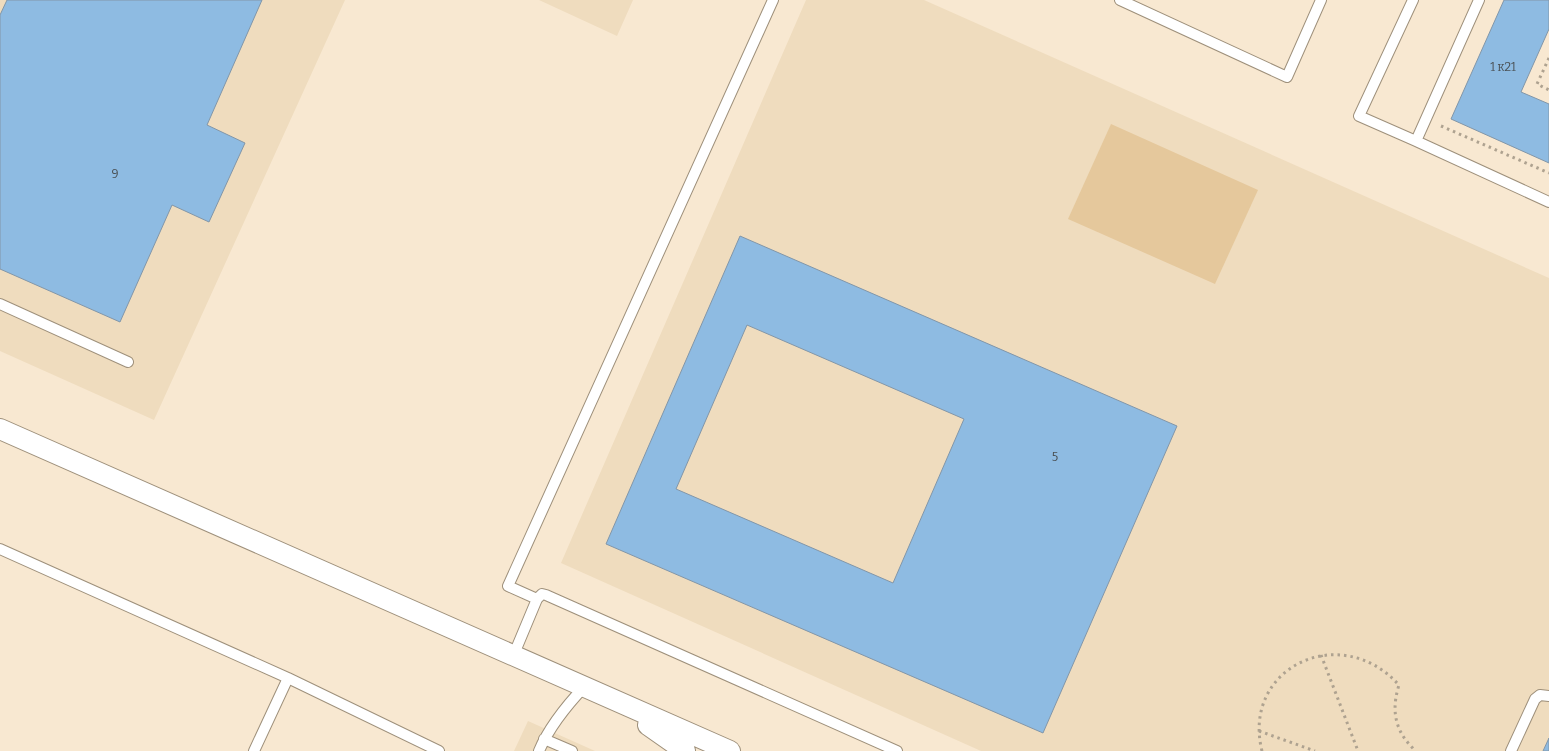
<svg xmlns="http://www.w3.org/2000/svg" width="1549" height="751" font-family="Bitter,serif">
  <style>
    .built { fill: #efdcbe }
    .green { fill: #e5c89c }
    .building { fill: #8ebbe2; stroke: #8296a8; fill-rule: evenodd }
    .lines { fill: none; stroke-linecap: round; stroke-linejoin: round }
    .service-casing { stroke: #9e907b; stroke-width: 12 }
    .minor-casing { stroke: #9e907b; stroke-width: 22 }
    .path { stroke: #aea290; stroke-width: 3; stroke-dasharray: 2.5 4; stroke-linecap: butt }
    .service { stroke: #fff; stroke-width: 10 }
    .minor { stroke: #fff; stroke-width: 20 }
    .labels { text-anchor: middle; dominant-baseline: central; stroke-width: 5; stroke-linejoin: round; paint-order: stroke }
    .number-label { font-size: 12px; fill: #4a5054 }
  </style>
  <rect width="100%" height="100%" fill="#f8e8d1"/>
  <path class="built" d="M0 0H345L154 420 0 351Z
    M539 0H633L617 36Z
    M806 0H924L1549 278V751H981L561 563Z
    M528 721 595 751H514Z"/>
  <path class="green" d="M1111 124 1258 190 1215 284 1068 219Z"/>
  <path class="building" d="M7 0H262L207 125 245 143 209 222 172 205 120 322 0 269V15Z
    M1504 0H1549V29L1521 92 1549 104V163L1451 119Z
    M740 236 1177 426 1043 733 606 544ZM747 325 964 419 893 583 676 489Z
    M1549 738V751H1543Z"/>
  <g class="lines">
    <g class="service-casing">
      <path id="service" d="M1120 0 1287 77 1321 0
        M1413 0 1359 116 1416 141
        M1479 0 1416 141 1549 202
        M0 304 128 362
        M0 549 288 678 439 751
        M537 599 508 586 773 0
        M514 654 537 599 542 594 546 595 897 751
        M544 739 572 751
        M254 751 288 678
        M539 751C549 727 567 705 585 686
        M1511 751 1535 699 1540 695 1549 696"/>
    </g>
    <g class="minor-casing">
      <path id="minor" d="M0 429 730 751
        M648 725 685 751"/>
    </g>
    <path class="path" d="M1549 58 1537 84 1549 90
      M1441 126 1549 173
      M1321 655 1358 751
      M1259 731 1315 751
      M1262 751C1241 668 1340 620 1399 685 1393 704 1393 722 1405 739 1408 743 1412 747 1415 751"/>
    <use href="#service" class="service"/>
    <use href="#minor" class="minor"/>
  </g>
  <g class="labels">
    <g class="number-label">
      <text x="1503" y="67">1 к21</text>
      <text x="115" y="174">9</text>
      <text x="1055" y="457">5</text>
    </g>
  </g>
</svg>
